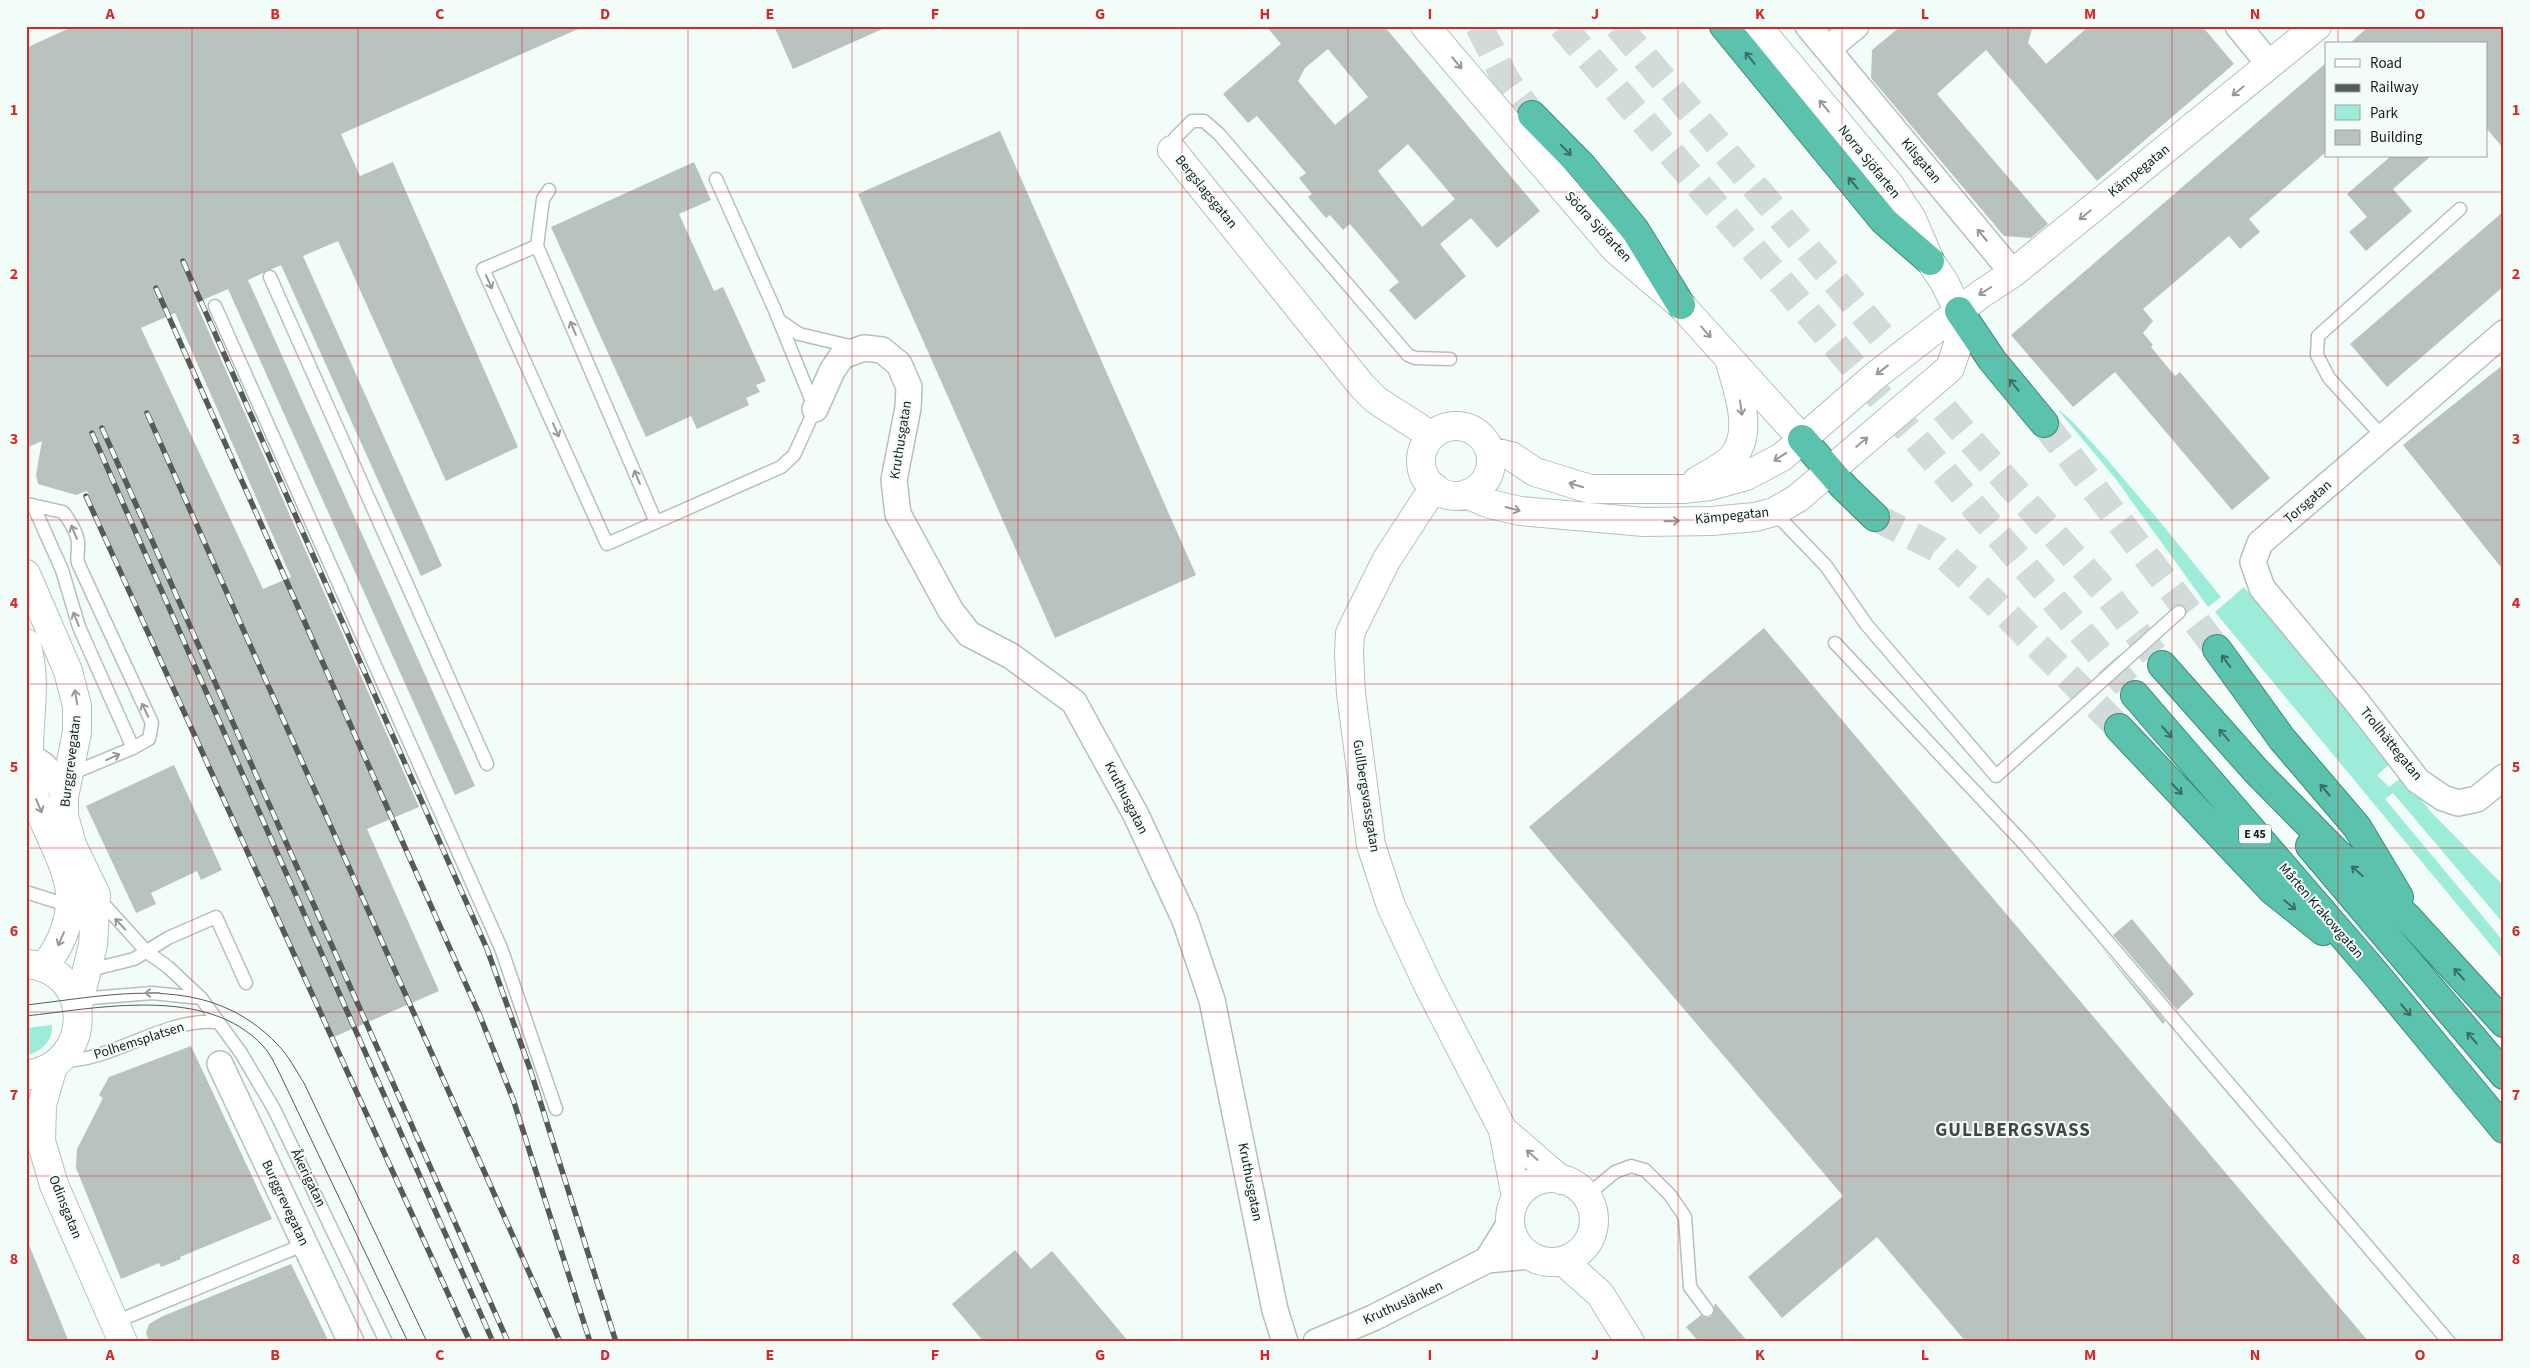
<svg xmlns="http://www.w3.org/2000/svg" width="2530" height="1368" font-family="'Source Sans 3',sans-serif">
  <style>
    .green { fill: #9decd9 }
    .building { fill: #b8c2bf; fill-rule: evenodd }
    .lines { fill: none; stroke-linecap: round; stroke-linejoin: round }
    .highway-tunnel { stroke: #d1dbd9; stroke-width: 28; stroke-dasharray: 28 14; stroke-linecap: butt }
    .lane-casing { stroke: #b5c0bd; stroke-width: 15 }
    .street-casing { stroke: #b5c0bd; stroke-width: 28 }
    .secondary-casing { stroke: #b5c0bd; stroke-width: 30 }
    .highway-casing { stroke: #44887a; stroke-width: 30 }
    .lane { stroke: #fff; stroke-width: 12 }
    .street { stroke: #fff; stroke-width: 25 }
    .secondary { stroke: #fff; stroke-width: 28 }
    .highway { stroke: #5bc2ad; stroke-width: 28 }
    .tram { stroke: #545a58; stroke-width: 1 }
    .rail-casing { stroke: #545a58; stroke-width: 5.5 }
    .rail { stroke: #f2fdfa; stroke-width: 4; stroke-dasharray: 11; stroke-linecap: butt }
    .oneway { stroke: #3a6f64 }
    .oneway2 { stroke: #979998 }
    .grid { fill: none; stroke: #d62828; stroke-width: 1; stroke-opacity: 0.55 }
    .labels { text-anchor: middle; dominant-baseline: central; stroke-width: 4; stroke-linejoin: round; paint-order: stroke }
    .shield { fill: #f2fdfa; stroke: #59605e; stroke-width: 1 }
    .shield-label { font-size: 12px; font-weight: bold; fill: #181c1b }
    .street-label { font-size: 14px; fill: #181c1b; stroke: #f2fdfa }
    .district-label { font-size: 19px; font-weight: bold; letter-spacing: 1px; fill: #3f4846; stroke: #f2fdfa }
    .neatline { fill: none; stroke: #d62828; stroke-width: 2 }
    .grid-label { font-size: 16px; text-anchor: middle; font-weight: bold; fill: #d62828 }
  </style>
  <rect width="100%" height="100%" fill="#f2fdfa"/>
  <path class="green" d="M2058 410C2075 415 2201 572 2221 597L2208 607 2115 478Z
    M2244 587 2391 763 2377 775 2389 787 2402 777 2432 813 2504 886V924L2393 793 2385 799 2504 942V961L2215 612Z
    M52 1025C53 1042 41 1051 26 1056V1028Z"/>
  <path class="building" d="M74 26H585L341 134 360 176 393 162 518 447 446 481 338 241 303 256 442 566 421 576 281 265 248 280 475 786 455 795 228 289 196 303 419 807 367 829 439 991 334 1037 87 491 76 495 38 484 36 475 42 441 26 448V48ZM175 313 291 577 263 589 141 328Z
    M774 26H889L793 69Z
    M1266 26H1384L1540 211 1497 248 1471 218 1440 244 1466 276 1415 320 1389 290 1399 282 1350 224 1343 230 1330 215 1326 218 1308 197 1312 194 1299 178 1306 173 1257 116 1248 123 1223 94 1281 44ZM1328 49 1368 97 1335 125 1298 81 1305 68ZM1408 144 1455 199 1422 227 1378 171Z
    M1901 26H2033L2028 43 2046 64 2089 26H2202L2234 64 2097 181 1986 50 1937 94 2048 224 2031 238 2004 236 1871 78 1872 50Z
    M2369 26H2504V149L2486 128V44H2349Z
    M2326 63V152L2249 219 2260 232 2240 249 2229 236 2143 309 2153 321 2143 333 2153 345 2151 347 2175 376 2180 372 2270 478 2232 510 2115 372 2073 407 2011 335Z
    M1000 131 1196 575 1055 638 858 194Z
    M2391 156H2431L2393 189 2412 211 2366 251 2349 232 2367 217 2347 194Z
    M694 162 711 200 679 214 714 291 723 287 766 381 756 385 760 392 746 398 749 405 697 429 691 416 646 437 551 227Z
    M2504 211V286L2387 387 2350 344Z
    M2504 364V571L2403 445Z
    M1764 628 2369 1342H1966L1877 1237 1782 1318 1748 1277 1843 1196 1529 827Z
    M174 765 222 870 201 880 197 871 151 893 156 904 136 913 86 806Z
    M2132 919 2194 994 2177 1010 2113 935Z
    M2100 946 2165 1021 2163 1024Z
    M191 1046 272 1219 180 1257 181 1259 161 1267 159 1263 121 1279 76 1168 77 1149 103 1098 99 1095 109 1077Z
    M26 1240H27L69 1342H26Z
    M1015 1250 1031 1269 1052 1251 1129 1342H984L952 1304Z
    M291 1264 329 1342H149L146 1333 149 1324 163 1316Z
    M1715 1303 1748 1342H1699L1686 1327 1701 1315 1707 1318 1712 1316Z"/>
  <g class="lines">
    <path class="highway-tunnel" d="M1479 26 1506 80 1532 115
      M1562 26 2135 695
      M1618 26 1965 434 2106 593 2162 665
      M2044 423 2217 649
      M1875 517 1936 548 1995 603 2119 728"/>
    <g class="lane-casing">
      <path id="lane" d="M1172 150 1175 138 1192 121H1204L1219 134 1408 355 1415 358 1450 359
        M537 246 543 199 549 190
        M270 277 487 764
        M215 306 501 948 556 1109
        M780 321 799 334 854 347
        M2383 437 2329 378 2317 355 2318 336 2460 209
        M27 504 63 512C69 519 77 533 78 542 79 550 76 556 78 563L152 723 149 739 133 748
        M33 505 62 570 79 627 133 748 68 775
        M1774 512 1826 566 1866 624 1996 776 2179 612
        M656 522 537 246 483 269 607 544 781 467 794 455 815 409 774 308 716 179
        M1835 643 2028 848 2449 1342
        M26 892 70 906
        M99 899 147 952 168 967 201 998 241 1053 274 1109 386 1342
        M86 971 134 959 168 938 216 917 246 983
        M79 999 152 993 201 998
        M61 1061C115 1061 162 1018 217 1022
        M1586 1196 1615 1172 1631 1166 1645 1170 1670 1195 1685 1217 1690 1287 1707 1310
        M115 1322 303 1245"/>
    </g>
    <g class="street-casing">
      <path id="street" d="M1808 26 2013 273
        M2238 26 2270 65
        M1828 49 1856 26
        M2504 333 2260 543 2253 562 2262 588 2356 701 2418 781 2443 798 2458 803 2477 799 2504 777
        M815 409 832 371 842 356 864 348 882 350 899 364 909 387 908 408 894 480 898 514 951 611 969 634 1011 656 1074 702 1136 815 1185 920 1212 1000 1275 1310 1285 1342
        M26 757C46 760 57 780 64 797
        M220 1064 351 1342
        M1487 1260 1510 1223
        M1316 1342 1373 1318 1487 1260 1530 1256"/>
    </g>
    <g class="secondary-casing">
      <path id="secondary" d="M1425 26 1615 249 1681 305 1802 439
        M1172 150 1362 386 1376 400 1432 436
        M1421 461a35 35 0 1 1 70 0a35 35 0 1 1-70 0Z
        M1490 451 1511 456 1535 472 1590 489H1683L1710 486 1746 476 1782 457 1875 376 1981 294 2013 273 2317 26
        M1697 481C1708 474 1722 468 1731 459 1755 434 1738 391 1730 362
        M1434 487 1387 559 1350 633 1349 654 1351 694 1371 845 1391 906 1428 985 1503 1130 1516 1197
        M1466 494 1490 504 1520 511 1644 522 1712 521 1755 517 1774 512 1798 498 1950 368 1959 341 1961 329 1959 311 1943 280 1930 261 1912 219 1889 184 1757 26
        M26 574 68 671 77 706V732L64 797V816L72 845 96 895 93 945 77 1010
        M26 643C41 691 21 741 33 790 41 827 74 868 70 906 68 928 58 952 42 967
        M26 964C95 969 95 1066 26 1075
        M53 1066 42 1105 41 1141 54 1185 123 1342
        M1503 1130 1561 1180
        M1510 1220a42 42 0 1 1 84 0a42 42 0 1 1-84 0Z
        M1563 1261 1600 1294 1630 1342"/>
    </g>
    <g class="highway-casing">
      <path id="highway" d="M1724 26 1884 221 1930 261
        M1532 115 1583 167 1635 230 1681 305
        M1959 311 1992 360 2044 423
        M1802 439 1844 487 1875 517
        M2217 649 2282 739 2357 827 2399 897
        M2162 665 2257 772 2335 851 2406 916 2504 1023
        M2135 695 2375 973 2504 1129
        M2119 728 2272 890 2323 931
        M2310 846 2504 1075"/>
    </g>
    <use href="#lane" class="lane"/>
    <use href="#street" class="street"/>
    <use href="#secondary" class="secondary"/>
    <use href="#highway" class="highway"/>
    <path class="tram" d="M26 1005C116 995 208 971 278 1045 289 1056 296 1071 304 1083L427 1342
      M26 1016C99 1008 207 985 263 1046 270 1053 274 1063 279 1072L408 1342"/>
    <g class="rail-casing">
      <path id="rail" d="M183 261 487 949 530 1069 616 1342
        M156 288 480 1016 513 1099 590 1342
        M147 413 560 1342
        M102 428 508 1342
        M92 433 493 1342
        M86 496 470 1342"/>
    </g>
    <use href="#rail" class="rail"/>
  </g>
  <defs><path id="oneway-shaft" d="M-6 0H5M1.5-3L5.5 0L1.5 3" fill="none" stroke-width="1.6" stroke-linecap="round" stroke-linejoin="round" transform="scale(1.25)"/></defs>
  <g class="oneway">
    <use href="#oneway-shaft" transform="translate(1750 58) rotate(-129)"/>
    <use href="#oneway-shaft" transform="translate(1566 150) rotate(46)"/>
    <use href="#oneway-shaft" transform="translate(1853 183) rotate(-130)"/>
    <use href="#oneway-shaft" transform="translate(2014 385) rotate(-129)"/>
    <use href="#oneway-shaft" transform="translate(2226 661) rotate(-126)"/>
    <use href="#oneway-shaft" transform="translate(2167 732) rotate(49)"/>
    <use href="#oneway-shaft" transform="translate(2224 735) rotate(-131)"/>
    <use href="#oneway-shaft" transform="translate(2177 789) rotate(47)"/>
    <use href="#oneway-shaft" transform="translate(2325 790) rotate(-130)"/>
    <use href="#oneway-shaft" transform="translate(2357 871) rotate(-138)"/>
    <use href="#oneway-shaft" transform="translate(2290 905) rotate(39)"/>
    <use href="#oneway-shaft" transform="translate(2459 974) rotate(-132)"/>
    <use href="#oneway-shaft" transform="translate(2406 1010) rotate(50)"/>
    <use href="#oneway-shaft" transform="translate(2472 1038) rotate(-131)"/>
  </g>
  <g class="oneway2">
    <use href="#oneway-shaft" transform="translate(1457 63) rotate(50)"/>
    <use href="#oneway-shaft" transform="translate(2238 91) rotate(141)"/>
    <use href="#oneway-shaft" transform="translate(1824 106) rotate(-130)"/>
    <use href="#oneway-shaft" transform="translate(2085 215) rotate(141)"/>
    <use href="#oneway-shaft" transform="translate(1982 235) rotate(-130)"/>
    <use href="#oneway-shaft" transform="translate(489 282) rotate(66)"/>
    <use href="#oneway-shaft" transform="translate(1985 291) rotate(148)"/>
    <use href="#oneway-shaft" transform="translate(573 328) rotate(-113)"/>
    <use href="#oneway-shaft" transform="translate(1706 332) rotate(48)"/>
    <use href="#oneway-shaft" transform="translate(1882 370) rotate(142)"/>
    <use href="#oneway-shaft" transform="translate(1741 408) rotate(82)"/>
    <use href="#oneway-shaft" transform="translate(556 430) rotate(66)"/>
    <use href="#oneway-shaft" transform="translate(1862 442) rotate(-40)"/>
    <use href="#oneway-shaft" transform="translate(1780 457) rotate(147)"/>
    <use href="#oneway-shaft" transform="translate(637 477) rotate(-113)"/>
    <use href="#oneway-shaft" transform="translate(1576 485) rotate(-163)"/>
    <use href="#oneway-shaft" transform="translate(1513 509) rotate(15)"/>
    <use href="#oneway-shaft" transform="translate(1672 521) rotate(-1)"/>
    <use href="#oneway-shaft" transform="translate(74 532) rotate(-113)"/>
    <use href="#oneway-shaft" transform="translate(76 619) rotate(-112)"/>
    <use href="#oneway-shaft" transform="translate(76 697) rotate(-100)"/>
    <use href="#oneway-shaft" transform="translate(145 710) rotate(-115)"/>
    <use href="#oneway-shaft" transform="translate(113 757) rotate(-24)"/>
    <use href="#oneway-shaft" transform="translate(39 806) rotate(67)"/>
    <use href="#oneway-shaft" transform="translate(120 924) rotate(-133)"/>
    <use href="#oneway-shaft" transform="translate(61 939) rotate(114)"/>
    <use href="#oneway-shaft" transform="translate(152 993) rotate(180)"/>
    <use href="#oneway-shaft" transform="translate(1532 1155) rotate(-139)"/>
  </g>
  <path class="grid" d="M192 26V1342M358 26V1342M522 26V1342M688 26V1342M852 26V1342M1018 26V1342M1182 26V1342M1348 26V1342M1512 26V1342M1678 26V1342M1842 26V1342M2008 26V1342M2172 26V1342M2338 26V44M2338 156V1342M26 192H2504M26 356H2504M26 520H2504M26 684H2504M26 848H2504M26 1012H2504M26 1176H2504"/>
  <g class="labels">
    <rect class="shield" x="2239" y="824.5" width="32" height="19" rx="4"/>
    <g class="shield-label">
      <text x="2255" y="834">E 45</text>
    </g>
    <g class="street-label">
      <text transform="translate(1921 161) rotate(50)">Kilsgatan</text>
      <text transform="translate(1869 162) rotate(51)">Norra Sjöfarten</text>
      <text transform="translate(2139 171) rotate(-39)">Kämpegatan</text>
      <text transform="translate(1206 192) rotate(51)">Bergslagsgatan</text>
      <text transform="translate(1598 227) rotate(47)">Södra Sjöfarten</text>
      <text transform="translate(901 440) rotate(-81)">Kruthusgatan</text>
      <text transform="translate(2308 502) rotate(-41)">Torsgatan</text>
      <text transform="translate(1732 516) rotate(-6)">Kämpegatan</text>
      <text transform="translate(2391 744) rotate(51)">Trollhättegatan</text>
      <text transform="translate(71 761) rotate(-83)">Burggrevegatan</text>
      <text transform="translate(1366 796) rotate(81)">Gullbergsvassgatan</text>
      <text transform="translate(1126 798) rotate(63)">Kruthusgatan</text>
      <text transform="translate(2321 911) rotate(49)">Mårten Krakowgatan</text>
      <text transform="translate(139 1041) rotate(-18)">Polhemsplatsen</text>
      <text transform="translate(308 1178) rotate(64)">Åkerigatan</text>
      <text transform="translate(1250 1182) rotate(79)">Kruthusgatan</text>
      <text transform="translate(285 1203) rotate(65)">Burggrevegatan</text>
      <text transform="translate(65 1207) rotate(68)">Odinsgatan</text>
      <text transform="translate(1403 1303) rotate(-25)">Kruthuslänken</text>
    </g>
    <g class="district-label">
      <text x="2013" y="1130">GULLBERGSVASS</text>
    </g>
  </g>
  <rect width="2530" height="1368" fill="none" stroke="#f2fdfa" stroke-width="55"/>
  <rect x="2325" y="42" width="162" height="115" fill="#f2fdfa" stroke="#9ba3a1"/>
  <rect x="2335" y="59" width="25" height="8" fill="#ffffff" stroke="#9ba3a1"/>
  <text x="2370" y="68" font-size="15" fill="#181c1b">Road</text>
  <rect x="2335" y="84" width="25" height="8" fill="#545a58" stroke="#9ba3a1"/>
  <text x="2370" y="92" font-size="15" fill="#181c1b">Railway</text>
  <rect x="2335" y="105" width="25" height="15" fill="#9decd9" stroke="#9ba3a1"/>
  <text x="2370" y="118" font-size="15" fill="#181c1b">Park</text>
  <rect x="2335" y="130" width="25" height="15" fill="#b8c2bf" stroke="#9ba3a1"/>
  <text x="2370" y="142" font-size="15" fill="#181c1b">Building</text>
  <rect x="28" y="28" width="2474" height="1312" class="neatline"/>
  <g class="grid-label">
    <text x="110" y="19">A</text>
    <text x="275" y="19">B</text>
    <text x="440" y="19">C</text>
    <text x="605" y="19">D</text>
    <text x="770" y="19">E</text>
    <text x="935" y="19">F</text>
    <text x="1100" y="19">G</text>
    <text x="1265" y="19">H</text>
    <text x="1430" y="19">I</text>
    <text x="1595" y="19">J</text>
    <text x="1760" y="19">K</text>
    <text x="1925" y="19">L</text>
    <text x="2090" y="19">M</text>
    <text x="2255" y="19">N</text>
    <text x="2420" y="19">O</text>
    <text x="14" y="115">1</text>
    <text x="2516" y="115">1</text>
    <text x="14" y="279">2</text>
    <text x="2516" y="279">2</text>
    <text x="14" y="444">3</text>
    <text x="2516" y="444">3</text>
    <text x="14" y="608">4</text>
    <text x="2516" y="608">4</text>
    <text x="14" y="772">5</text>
    <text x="2516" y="772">5</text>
    <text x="14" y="936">6</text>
    <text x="2516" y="936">6</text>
    <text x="14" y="1100">7</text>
    <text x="2516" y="1100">7</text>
    <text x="14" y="1264">8</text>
    <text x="2516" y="1264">8</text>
    <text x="110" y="1360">A</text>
    <text x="275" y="1360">B</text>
    <text x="440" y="1360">C</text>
    <text x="605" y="1360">D</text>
    <text x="770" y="1360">E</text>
    <text x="935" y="1360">F</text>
    <text x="1100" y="1360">G</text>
    <text x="1265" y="1360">H</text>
    <text x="1430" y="1360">I</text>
    <text x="1595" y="1360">J</text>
    <text x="1760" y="1360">K</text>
    <text x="1925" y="1360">L</text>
    <text x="2090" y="1360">M</text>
    <text x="2255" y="1360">N</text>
    <text x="2420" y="1360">O</text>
  </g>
</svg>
